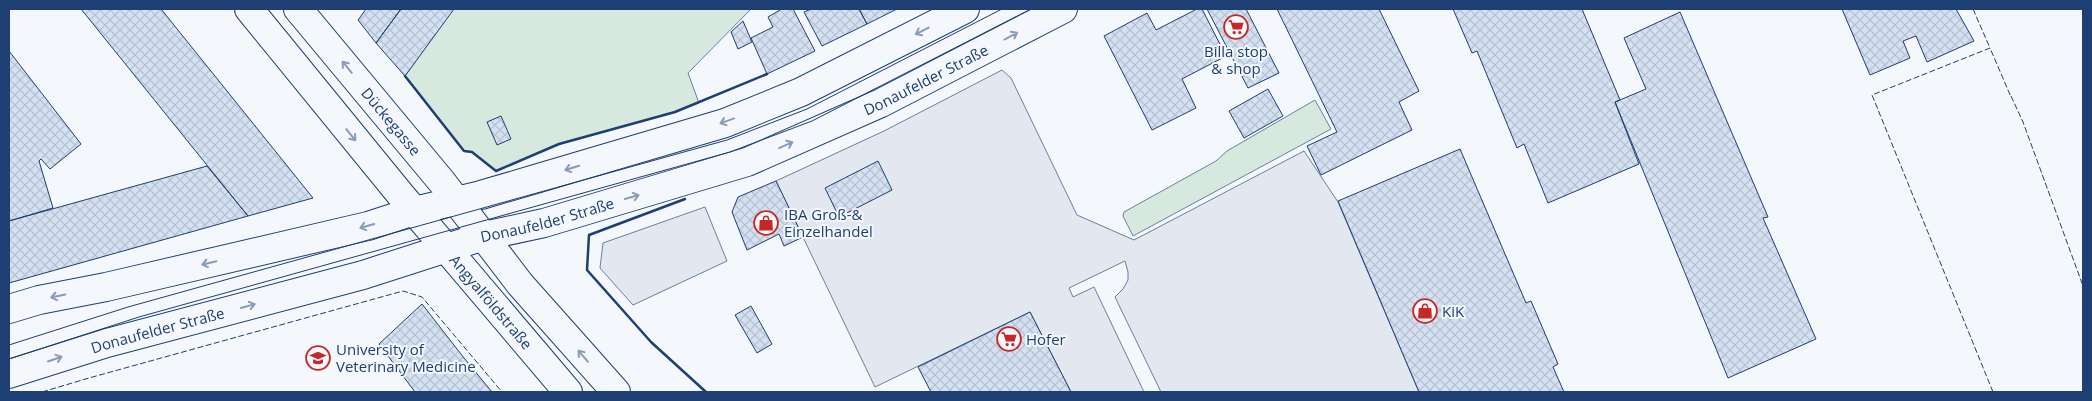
<svg xmlns="http://www.w3.org/2000/svg" width="2092" height="401" font-family="'Open Sans',sans-serif">
  <style>
    .green { fill: #d7e8df; stroke: #687fa3 }
    .parking { fill: #e3e8f0; stroke: #687fa3 }
    .building { fill: url(#building-cross-hatch); stroke: #1d3f73 }
    .lines { fill: none; stroke-linecap: round; stroke-linejoin: round }
    .secondary-casing { stroke: #1d3f73; stroke-width: 30 }
    .primary-casing { stroke: #1d3f73; stroke-width: 30 }
    .secondary { stroke: #f4f7fb; stroke-width: 28 }
    .primary { stroke: #f4f7fb; stroke-width: 28 }
    .tram { stroke: #1d3f73; stroke-width: 1 }
    .fence { stroke: #1d3f73; stroke-width: 1; stroke-dasharray: 6 2.5; stroke-linecap: butt }
    .wall { stroke: #1d3f73; stroke-width: 2.5 }
    .oneway { stroke: #889bb7 }
    .labels { text-anchor: middle; dominant-baseline: central; stroke-width: 4; stroke-linejoin: round; paint-order: stroke }
    .poi-label { font-size: 15px; fill: #1d3f73; stroke: #f4f7fb; text-anchor: start }
    .street-label { font-size: 15px; fill: #1d3f73; stroke: #f4f7fb }
  </style>
  <defs>
    <pattern id="building-cross-hatch" width="8" height="8" patternUnits="userSpaceOnUse" patternTransform="scale(1.25)"><rect width="8" height="8" fill="#d5e0f0"/><path d="M0 0l8 8M0 8l8-8" fill="none" stroke="#b6c1d1"/></pattern>
  </defs>
  <rect width="100%" height="100%" fill="#f4f7fb"/>
  <path class="green" d="M453 9H751L688 73 699 103 675 112 559 144 496 171 472 152 464 151 405 76Z
    M1315 100 1331 129 1133 236 1123 216 1124 212 1216 161 1227 151Z"/>
  <path class="parking" d="M1002 70 1011 78 1077 215 1134 240 1304 151 1338 202 1419 392H1161L1115 297 1123 289 1128 280V272L1125 261 1069 288 1073 297 1094 287 1144 392H1071L1030 312 875 387 776 181 884 131Z
    M705 207 727 261 633 305 600 268 603 243Z"/>
  <path class="building" d="M81 9H161L313 198 248 216Z
    M366 9H401L376 43 358 20Z
    M401 9H454L405 76 376 43Z
    M779 9H793L815 51 767 74 751 38 773 27 768 17 780 10Z
    M811 9H859L867 24 822 46 804 12Z
    M859 9H897L867 24Z
    M1197 9H1202L1226 56 1182 79 1196 108 1152 130 1104 36 1147 13 1156 30Z
    M1207 9H1246L1279 73 1248 88Z
    M1277 9H1379L1419 91 1399 102 1412 130 1321 175 1307 146 1337 132Z
    M1453 9H1582L1620 100 1615 102 1639 164 1548 203 1524 144 1517 148 1477 51 1472 53Z
    M1842 9H1956L1974 41 1927 62 1916 36 1903 41 1910 58 1870 75Z
    M1680 12 1768 217 1763 218 1816 339 1728 378 1615 102 1646 89 1624 38Z
    M743 21 752 42 738 49 731 32Z
    M9 51 81 144 50 169 41 159 39 161 53 208 9 221Z
    M1268 89 1283 116 1244 138 1229 111Z
    M501 116 511 139 497 145 487 122Z
    M1460 149 1526 303 1531 301 1558 364 1553 367 1564 392H1419L1338 201Z
    M878 161 892 190 839 217 825 188Z
    M207 166 248 216 9 283V221Z
    M776 181 803 237 784 246 779 234 747 250 732 212 738 197Z
    M422 304 464 358 492 392H415L379 344Z
    M751 306 772 344 757 353 735 315Z
    M1030 312 1071 392H931L918 367Z"/>
  <g class="lines">
    <g class="secondary-casing">
      <g id="secondary">
        <path d="M9 309 39 300 106 287 368 226 414 211 481 195 532 180 725 123 801 92 965 9"/>
        <path id="s1" d="M9 374 107 343 363 275 484 236 544 223 747 162 881 103 1063 9"/>
      </g>
    </g>
    <g class="primary-casing">
      <g id="primary">
        <path id="s2" d="M249 9 400 194 568 392"/>
        <path id="s3" d="M298 9 442 182 520 284 616 392"/>
      </g>
    </g>
    <use href="#secondary" class="secondary"/>
    <use href="#primary" class="primary"/>
    <path class="tram" d="M9 345 128 307 727 140 807 109 1002 9
      M9 359 139 317 730 152 812 121 1031 9"/>
    <path class="fence" d="M1973 9 1990 48
      M2011 96 2023 122 2083 286
      M42 392 89 378 403 291 422 297 502 392
      M1993 392 1872 95 1990 48 2011 97"/>
    <path class="wall" d="M405 76 464 151 472 152 496 171 559 144 675 112 767 74
      M685 199 589 235 587 270 651 342 706 392"/>
  </g>
  <defs><path id="oneway-shaft" d="M-6 0H5M1.5-3L5.5 0L1.5 3" fill="none" stroke-width="1.6" stroke-linecap="round" stroke-linejoin="round" transform="scale(1.25)"/></defs>
  <g class="oneway">
    <use href="#oneway-shaft" transform="translate(922 31) rotate(153)"/>
    <use href="#oneway-shaft" transform="translate(1011 36) rotate(-28)"/>
    <use href="#oneway-shaft" transform="translate(347 67) rotate(-129)"/>
    <use href="#oneway-shaft" transform="translate(727 121) rotate(160)"/>
    <use href="#oneway-shaft" transform="translate(351 135) rotate(51)"/>
    <use href="#oneway-shaft" transform="translate(786 145) rotate(-24)"/>
    <use href="#oneway-shaft" transform="translate(572 168) rotate(163)"/>
    <use href="#oneway-shaft" transform="translate(632 197) rotate(-16)"/>
    <use href="#oneway-shaft" transform="translate(367 226) rotate(164)"/>
    <use href="#oneway-shaft" transform="translate(209 263) rotate(167)"/>
    <use href="#oneway-shaft" transform="translate(58 296) rotate(168)"/>
    <use href="#oneway-shaft" transform="translate(248 306) rotate(-15)"/>
    <use href="#oneway-shaft" transform="translate(583 356) rotate(-131)"/>
    <use href="#oneway-shaft" transform="translate(55 359) rotate(-19)"/>
  </g>
  <defs>
    <g id="supermarket-ring" transform="scale(1.25)"><circle r="9.5" fill="#f4f7fb" stroke="#c62828" stroke-width="1.5"/><path d="M-6-5.5h2.5l.6 2H6L4.5 2H-2.5L-4.4-4H-6ZM-1.5 3.2a1.3 1.3 0 1 0 .1 0ZM3 3.2a1.3 1.3 0 1 0 .1 0Z" fill="#c62828"/></g>
    <g id="shop-ring" transform="scale(1.25)"><circle r="9.5" fill="#f4f7fb" stroke="#c62828" stroke-width="1.5"/><path d="M-5-2.5h2.3a2.7 3.5 0 0 1 5.4 0H5L5.5 6h-11ZM-1.5-2.5h3a1.5 2.3 0 0 0-3 0Z" fill="#c62828"/></g>
    <g id="university-ring" transform="scale(1.25)"><circle r="9.5" fill="#f4f7fb" stroke="#c62828" stroke-width="1.5"/><path d="M0-5L7-2L0 1L-7-2ZM-4 1L0 2.5L4 1V4Q0 6-4 4Z" fill="#c62828"/></g>
  </defs>
  <g fill-rule="evenodd">
    <use href="#supermarket-ring" x="1236" y="27"/>
    <use href="#shop-ring" x="766" y="223"/>
    <use href="#shop-ring" x="1425" y="311"/>
    <use href="#supermarket-ring" x="1009" y="339"/>
    <use href="#university-ring" x="318" y="358"/>
  </g>
  <g class="labels">
    <g class="poi-label">
      <text x="1236" y="51" text-anchor="middle">Billa stop<tspan x="1236" dy="17">&amp; shop</tspan></text>
      <text x="784" y="214">IBA Groß-&amp;<tspan x="784" dy="17">Einzelhandel</tspan></text>
      <text x="1442" y="311">KiK</text>
      <text x="1026" y="339">Hofer</text>
      <text x="336" y="349">University of<tspan x="336" dy="17">Veterinary Medicine</tspan></text>
    </g>
    <g class="street-label">
      <text stroke="none"><textPath href="#s1" startOffset="965">Donaufelder Straße</textPath></text>
      <text stroke="none"><textPath href="#s3" startOffset="146">Dückegasse</textPath></text>
      <text stroke="none"><textPath href="#s1" startOffset="560">Donaufelder Straße</textPath></text>
      <text stroke="none"><textPath href="#s2" startOffset="380">Angyalföldstraße</textPath></text>
      <text stroke="none"><textPath href="#s1" startOffset="155">Donaufelder Straße</textPath></text>
    </g>
  </g>
  <rect width="2092" height="401" fill="none" stroke="#1d3f73" stroke-width="20"/>
</svg>
